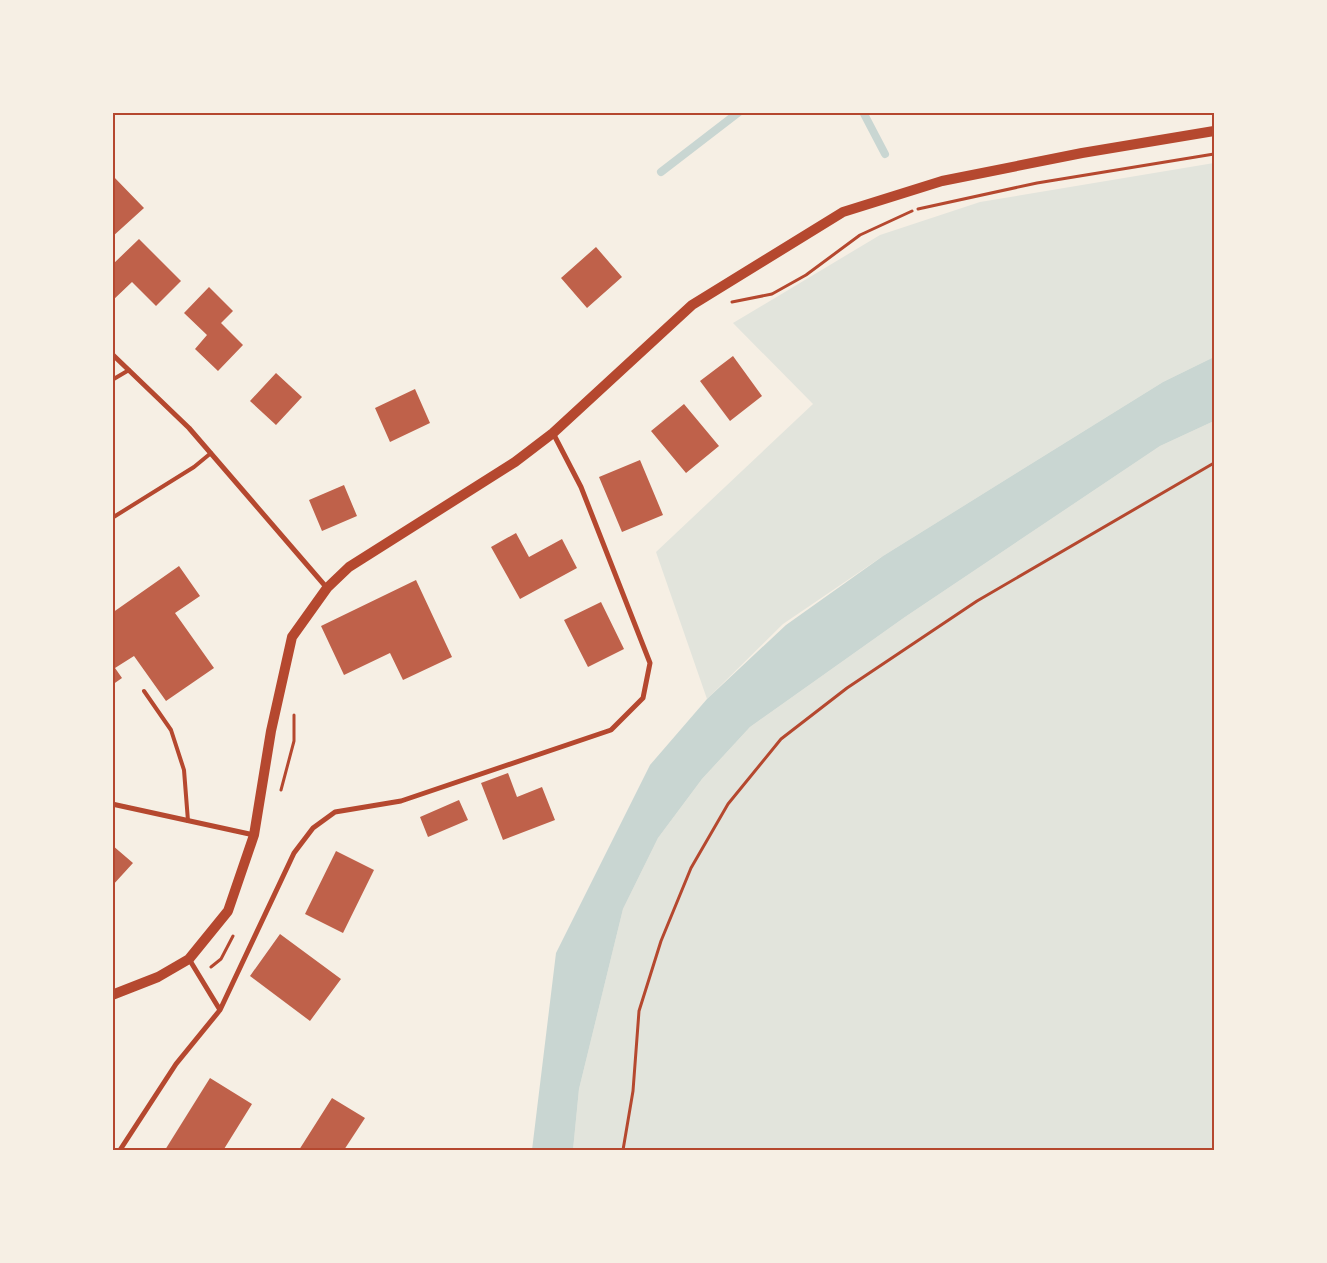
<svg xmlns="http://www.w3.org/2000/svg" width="1327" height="1263" font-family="'Public Sans',sans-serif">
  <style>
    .green { fill: #e2e4dc }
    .water { fill: #c9d6d2 }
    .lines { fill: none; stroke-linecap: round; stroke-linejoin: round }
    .stream { stroke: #c9d6d2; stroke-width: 8 }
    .building { fill: #bf614a }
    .path { stroke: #b5482f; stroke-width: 3 }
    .service { stroke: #b5482f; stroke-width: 4 }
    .minor { stroke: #b5482f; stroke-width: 5 }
    .secondary { stroke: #b5482f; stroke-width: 10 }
    .neatline { fill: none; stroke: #b5482f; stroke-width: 2 }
  </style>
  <rect width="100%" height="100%" fill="#f6efe4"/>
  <path class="green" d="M1214 163V357L1163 382 883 556 783 624 707 699 656 552 813 404 733 323 880 235 980 202Z
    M1214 421V1150H573L579 1089 623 909 658 838 702 779 750 727 905 617 1160 446Z"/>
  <path class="water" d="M1214 357V421L1160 446 905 617 750 727 702 779 658 838 623 909 579 1089 573 1150H532L556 953 650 765 707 699 786 625 883 556 1163 382Z"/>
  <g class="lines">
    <path class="stream" d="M863 112 885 154
      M661 172 739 112"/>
  </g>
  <path class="building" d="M112 175 144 208 112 237Z
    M139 239 181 281 156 306 132 282 112 301V265Z
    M596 247 622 277 587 308 561 278Z
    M209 287 233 311 221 323 243 345 218 371 195 349 207 335 184 313Z
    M733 356 762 396 730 421 700 381Z
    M276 373 302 397 276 425 250 401Z
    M415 389 430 423 390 442 375 408Z
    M684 404 719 446 686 473 651 431Z
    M640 460 663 515 622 532 599 477Z
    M344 485 357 516 322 531 309 500Z
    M516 533 529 557 562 539 577 568 520 599 491 547Z
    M179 566 200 596 175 613 214 668 166 701 134 656 115 668 122 678 112 685V613Z
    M416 580 452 657 403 680 390 653 344 675 321 626Z
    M601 602 624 649 588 667 564 620Z
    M508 773 517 797 542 787 555 820 503 840 481 783Z
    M459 800 468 820 428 837 420 817Z
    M112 845 133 863 112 886Z
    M336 851 374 870 343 933 305 914Z
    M280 934 341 979 310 1021 250 976Z
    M210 1078 252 1104 224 1149 226 1150H165Z
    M332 1098 365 1118 344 1150H299Z"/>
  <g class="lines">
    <path class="path" d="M918 209 1037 183 1214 154
      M732 302 772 294 806 275 860 235 912 211
      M281 790 294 741V715
      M211 967 221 959 233 936
      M623 1150 633 1091 639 1011 661 941 691 868 728 804 781 739 847 688 977 601 1214 463"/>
    <path class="service" d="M112 380 129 370
      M112 518 194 467 211 453
      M144 691 171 730 184 770 188 821"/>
    <path class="minor" d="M112 354 189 428 327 588
      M112 804 254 835
      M220 1010 294 853 313 828 335 812 401 801 611 730 643 698 650 663 581 487 553 433
      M120 1150 176 1064 220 1010 189 959"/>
    <path class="secondary" d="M112 995 158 977 189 959 228 911 254 835 271 731 292 637 327 588 349 567 515 462 553 433 692 305 843 212 942 181 1082 153 1214 131"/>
  </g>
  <rect width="1327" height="1263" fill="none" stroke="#f6efe4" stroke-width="228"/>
  <rect x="114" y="114" width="1099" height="1035" class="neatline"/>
</svg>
